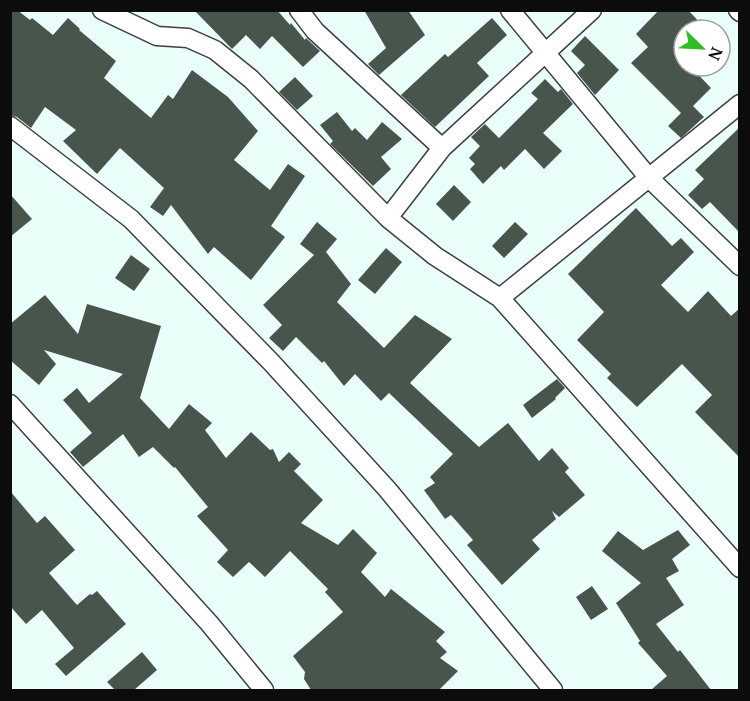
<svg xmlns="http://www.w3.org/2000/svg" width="750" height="701" font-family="'PT Serif',serif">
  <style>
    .building { fill: #48554d }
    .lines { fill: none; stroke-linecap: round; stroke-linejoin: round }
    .street-casing { stroke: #3f3f3f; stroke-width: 21 }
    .street { stroke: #fff; stroke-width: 18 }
  </style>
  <rect width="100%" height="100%" fill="#ebfffa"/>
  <path class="building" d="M10 10H17L30 20 32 18 53 35 68 18 80 29 79 30 116 61 104 78 151 118 168 95 173 99 192 70 228 97 258 131 234 160 270 190 288 164 305 176 271 226 285 237 251 280 214 247 208 254 171 205 163 216 150 207 164 188 120 148 97 174 63 141 76 130 45 107 31 128 17 117 10 115Z
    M194 10H277L290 25 291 23 305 40 306 38 320 51 303 67 272 36 260 49 246 35 232 49Z
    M364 10H408L425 35 379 75 368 64 386 48Z
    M659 10H688L707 30H684V66H690L711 88 693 106 704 117 681 138 668 126 681 113 631 63 648 47 636 34Z
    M492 18 507 35 477 63 489 76 435 127 401 95 445 54 448 57Z
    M585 36 619 70 595 95 577 73 585 65 571 51Z
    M295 77 313 96 297 110 279 92Z
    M545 79 558 92 561 89 573 104 543 133 562 151 544 169 525 149 504 170 501 166 483 184 470 169 475 164 469 158 480 146 471 137 485 124 499 138 538 99 531 93Z
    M337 112 352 131 355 128 367 140 382 122 402 139 381 157 391 169 373 186 330 144 333 141 320 125Z
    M740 127V233L710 202 702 209 688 195 704 179 695 170Z
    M454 185 471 202 453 221 436 204Z
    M10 194 32 219 10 237Z
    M636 208 672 246 681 238 694 252 661 285 688 312 708 291 731 316 740 308V458L695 412 712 395 682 364 637 407 607 378 611 374 577 340 604 312 568 274Z
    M317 222 337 239 326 252 351 284 337 302 384 348 415 315 452 339 410 383 479 447 508 423 539 461 552 448 569 468 565 472 585 495 559 517 552 511 556 519 532 540 540 549 502 585 467 545 473 540 451 515 445 519 424 490 435 483 430 477 453 454 389 393 381 401 355 374 344 386 324 361 322 363 296 337 283 351 269 338 282 325 263 305 314 255 300 244Z
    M515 222 528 234 504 258 492 246Z
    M386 248 402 262 375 294 358 280Z
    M131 255 150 269 134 291 115 278Z
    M45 295 78 334 87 304 161 326 140 398 169 429 189 404 212 423 205 430 226 458 251 432 270 450 273 449 279 462 289 452 301 464 294 471 323 500 301 523 338 545 353 529 377 553 361 572 385 597 391 589 445 632 436 641 447 652 440 658 458 671 439 690H311L304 679 305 672 293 656 343 612 325 592 328 589 290 551 265 577 249 562 233 577 217 562 228 550 197 516 208 507 175 467 174 468 153 447 139 457 123 434 83 467 70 452 92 433 63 400 77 388 89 403 123 374 44 350 56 364 39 385 10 360V324Z
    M557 379 565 388 555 398 556 399 532 418 523 405Z
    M10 491 37 523 45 516 75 550 49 573 77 605 90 594 92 595 97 591 126 624 66 676 55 664 74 648 42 610 26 624 10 606Z
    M678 530 690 545 672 559 679 571 666 578 684 605 656 624 678 652 680 650 711 690H651L667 676 638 643 640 641 616 603 641 583 602 551 618 531 643 550Z
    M592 586 608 609 591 620 576 597Z
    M142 652 157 670 134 690H115L107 682Z"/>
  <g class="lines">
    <g class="street-casing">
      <path id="street" d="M102 10 157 36 188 38 215 50 251 79 388 218
        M299 10 315 31 442 148
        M510 10 649 178 740 266
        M592 10 442 148 388 218 435 256 500 298 740 568
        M738 10 740 12
        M10 126 131 219 271 362 387 489 553 690
        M500 298 740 104
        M10 404 209 623 264 690"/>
    </g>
    <use href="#street" class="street"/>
  </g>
  <rect width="750" height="701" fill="none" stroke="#0c0c0c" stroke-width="24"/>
  <g transform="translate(702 48) rotate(114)"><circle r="28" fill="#ffffff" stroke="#9e9e9e" stroke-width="1.5"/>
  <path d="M0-4.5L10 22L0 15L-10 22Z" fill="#30bd23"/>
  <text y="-9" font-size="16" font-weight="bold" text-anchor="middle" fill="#0c0c0c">N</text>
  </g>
</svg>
